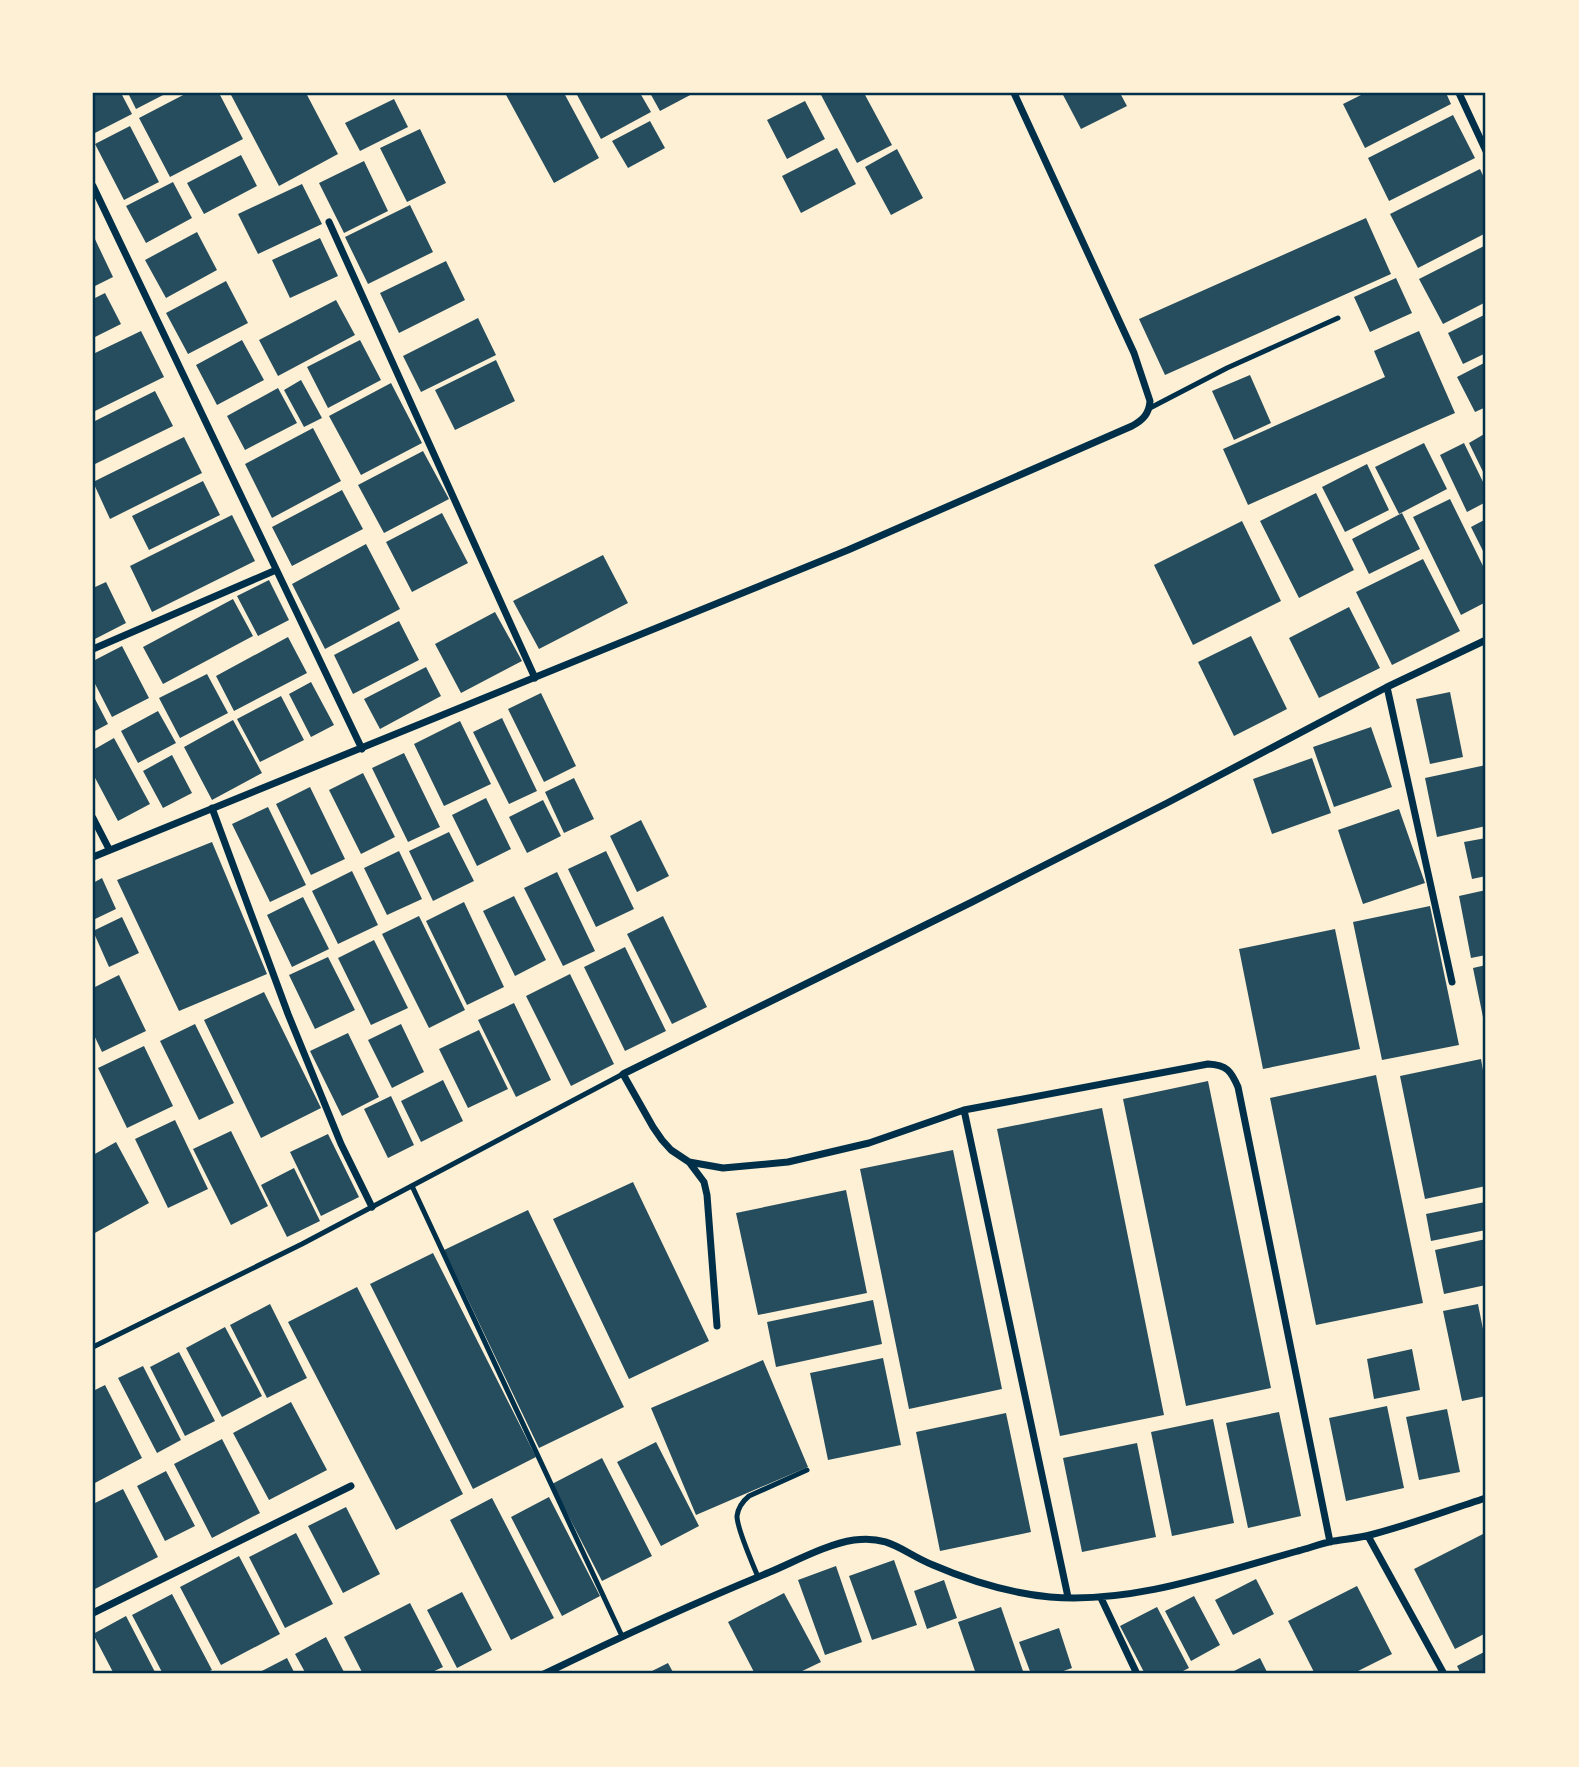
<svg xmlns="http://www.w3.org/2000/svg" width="1579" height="1767" font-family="'Space Grotesk',sans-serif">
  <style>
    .building { fill: #264d5e }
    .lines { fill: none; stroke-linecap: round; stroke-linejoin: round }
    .service { stroke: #003049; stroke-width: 5 }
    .minor { stroke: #003049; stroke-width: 7 }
    .neatline { fill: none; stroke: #003049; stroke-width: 2.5 }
  </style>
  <rect width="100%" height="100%" fill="#fdf0d5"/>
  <path class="building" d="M93 93H121L132 114 93 134Z
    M128 93H167L136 109Z
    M187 93H219L243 139 170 177 139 118Z
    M230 93H306L338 154 279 186Z
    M505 93H564L599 158 554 183Z
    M576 93H640L651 112 601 139Z
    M650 93H694L660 111Z
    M820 93H864L892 145 857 163Z
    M1062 93H1120L1127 106 1081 129Z
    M1365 93H1446L1451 104 1365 148 1343 104Z
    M394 99 408 127 360 151 345 123Z
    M805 101 825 139 787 159 767 120Z
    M1453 115 1475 158 1389 201 1368 158Z
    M650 121 665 148 628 168 612 141Z
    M130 126 159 182 124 200 95 144Z
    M420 129 446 183 407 202 380 148Z
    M837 148 856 184 801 213 782 176Z
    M897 149 923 198 891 215 865 167Z
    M241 155 257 186 204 214 187 183Z
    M364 161 388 211 344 233 319 183Z
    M1480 169 1486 182V233L1418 268 1390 214Z
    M173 182 192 218 146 243 126 206Z
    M302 184 322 224 258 254 238 214Z
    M410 205 433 252 368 284 345 237Z
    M1366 218 1391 274 1165 375 1139 319Z
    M197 232 217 270 166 298 145 260Z
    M93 235 113 277 93 287Z
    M320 238 338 276 290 298 272 260Z
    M1486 245V302L1443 324 1419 279Z
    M446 261 465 300 399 333 380 293Z
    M1396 278 1412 313 1370 332 1354 297Z
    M226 281 248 323 188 354 166 313Z
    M105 293 121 324 93 338V299Z
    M336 300 355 335 278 376 259 340Z
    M1486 314V353L1463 364 1448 333Z
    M478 318 496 355 421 392 403 356Z
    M141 331 164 377 93 412V354Z
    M1419 331 1455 413 1248 505 1223 449 1385 377 1374 351Z
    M242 340 264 380 217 405 196 365Z
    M360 340 381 380 328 408 307 367Z
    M496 360 515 401 455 430 435 390Z
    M1486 362V407L1475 412 1457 377Z
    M1250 375 1271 423 1234 440 1212 391Z
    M301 380 322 418 304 427 284 390Z
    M391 383 422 443 361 475 329 416Z
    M278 388 297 423 245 450 227 416Z
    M155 391 173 426 93 465V422Z
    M313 428 341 481 272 518 245 464Z
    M1486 433V478L1469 443Z
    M184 437 202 473 110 519 93 482Z
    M1424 443 1447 489 1399 514 1375 467Z
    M1464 443 1486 488V502L1467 512 1440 455Z
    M423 451 449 499 384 533 358 485Z
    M1367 464 1389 510 1345 532 1322 487Z
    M203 481 220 515 149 550 132 516Z
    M342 490 363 529 292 566 272 527Z
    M1316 493 1354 570 1299 598 1260 521Z
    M1450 499 1486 572V602L1461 615 1413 517Z
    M442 513 468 563 412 592 386 542Z
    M1402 513 1420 549 1369 574 1352 539Z
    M232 515 255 561 152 612 130 566Z
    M1486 519V557L1471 527Z
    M1242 521 1281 601 1193 645 1154 565Z
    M366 544 400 609 325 649 292 584Z
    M603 555 628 603 539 649 513 601Z
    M1423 559 1460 631 1392 665 1356 592Z
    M269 580 289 620 258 636 237 596Z
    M106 582 126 623 93 640V588Z
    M233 599 253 636 163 684 143 647Z
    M1349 607 1380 668 1319 698 1289 638Z
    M495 612 522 661 461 693 435 644Z
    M399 621 419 660 353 694 334 655Z
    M1251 636 1287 709 1234 736 1198 662Z
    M288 637 307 673 234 711 216 676Z
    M122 646 149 698 112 717 93 680V661Z
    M426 667 441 696 380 729 364 699Z
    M207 674 228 713 180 738 159 698Z
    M311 682 334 725 311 737 289 694Z
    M1450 692 1463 757 1430 764 1416 699Z
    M541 693 576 766 544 782 508 709Z
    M93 695 108 724 93 732Z
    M281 696 304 740 260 762 237 719Z
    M158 711 176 743 138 763 121 731Z
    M502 718 537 791 509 804 473 732Z
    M233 720 262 773 212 800 184 747Z
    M460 721 491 784 444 806 414 744Z
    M1371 727 1392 787 1334 807 1313 747Z
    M114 738 150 804 118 821 93 774V750Z
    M404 753 440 827 408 842 372 768Z
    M172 755 192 793 163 808 143 771Z
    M1312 758 1331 813 1272 834 1253 779Z
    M1486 765V826L1437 837 1425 778Z
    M363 773 395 837 361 854 329 790Z
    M574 778 594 819 564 833 545 792Z
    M310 787 345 859 311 875 276 804Z
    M486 798 511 849 477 866 452 815Z
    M543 800 561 836 527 853 509 817Z
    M268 807 306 885 270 902 232 824Z
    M1399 809 1425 883 1363 904 1338 830Z
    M641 820 669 876 637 892 610 836Z
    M449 832 474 881 433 901 409 851Z
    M1486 838V876L1472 879 1464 842Z
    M212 842 267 974 179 1011 117 880Z
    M399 851 422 899 387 915 364 868Z
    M606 851 634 909 596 927 568 869Z
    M352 871 378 925 338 944 312 891Z
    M557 872 595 951 563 966 524 888Z
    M102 878 116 909 93 920V883Z
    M1486 890V955L1471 958 1459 896Z
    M514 896 546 960 515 976 483 911Z
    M303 897 329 949 292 967 267 915Z
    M464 902 504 987 467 1005 426 921Z
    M1430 906 1459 1045 1382 1060 1353 922Z
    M419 916 465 1010 429 1028 382 934Z
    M663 916 707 1007 672 1024 627 934Z
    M122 917 139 953 109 967 93 931Z
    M1335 929 1360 1049 1263 1069 1239 949Z
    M374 940 408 1008 371 1025 338 958Z
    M625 947 666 1031 625 1051 584 967Z
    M328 957 355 1010 315 1029 289 975Z
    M1486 965V1027H1485L1473 968Z
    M570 974 614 1064 571 1086 526 996Z
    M119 975 146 1031 102 1052 93 1033V988Z
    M264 992 321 1108 261 1138 204 1020Z
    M514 1003 551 1080 516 1097 478 1020Z
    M195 1024 234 1103 199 1120 160 1041Z
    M401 1024 424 1072 392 1088 368 1040Z
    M479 1030 508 1089 468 1108 439 1049Z
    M348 1033 379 1097 342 1116 310 1051Z
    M144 1046 173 1106 127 1128 98 1068Z
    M1481 1059 1486 1087V1186L1425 1199 1400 1076Z
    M1376 1075 1423 1303 1316 1325 1270 1098Z
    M443 1080 463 1121 421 1142 401 1101Z
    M1208 1081 1271 1388 1186 1406 1123 1099Z
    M391 1096 414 1145 388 1158 364 1109Z
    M1102 1108 1164 1415 1060 1436 997 1129Z
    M175 1120 208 1189 168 1208 135 1139Z
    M231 1131 268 1206 231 1225 193 1149Z
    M328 1134 359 1197 321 1216 290 1152Z
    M116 1142 149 1203 93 1234V1155Z
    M953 1150 1002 1389 909 1409 860 1169Z
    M294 1168 320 1221 287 1237 261 1185Z
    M633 1182 709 1341 629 1379 553 1219Z
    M846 1190 867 1293 758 1315 736 1213Z
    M1485 1202 1486 1230 1431 1241 1426 1214Z
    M528 1210 624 1407 539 1448 444 1250Z
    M1486 1239V1285L1444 1294 1435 1250Z
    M433 1253 536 1457 473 1489 370 1284Z
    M357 1287 463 1494 396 1530 288 1322Z
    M873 1300 882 1344 776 1367 767 1322Z
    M270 1304 307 1378 267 1398 230 1325Z
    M1478 1304 1486 1344V1396L1462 1401 1443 1311Z
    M225 1327 262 1396 222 1417 186 1348Z
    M1412 1349 1420 1390 1374 1399 1367 1359Z
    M179 1352 215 1421 185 1436 150 1367Z
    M883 1358 901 1445 828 1460 810 1373Z
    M763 1360 808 1467 696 1515 651 1408Z
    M143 1366 181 1440 157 1453 118 1378Z
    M105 1385 142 1458 93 1484V1391Z
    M291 1402 327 1470 269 1500 233 1433Z
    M1387 1406 1404 1488 1346 1501 1329 1418Z
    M1447 1409 1460 1472 1419 1480 1406 1417Z
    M1279 1412 1301 1516 1248 1528 1226 1423Z
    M1006 1413 1031 1532 940 1551 916 1432Z
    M1213 1419 1234 1523 1172 1536 1151 1432Z
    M222 1439 260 1513 212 1538 174 1464Z
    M656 1442 699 1526 661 1546 617 1462Z
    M1137 1443 1156 1537 1082 1552 1063 1458Z
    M602 1458 652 1556 602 1581 552 1484Z
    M166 1471 195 1526 165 1541 137 1486Z
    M123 1489 158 1557 93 1590V1504Z
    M549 1497 600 1596 562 1616 511 1517Z
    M492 1498 554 1618 511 1640 450 1520Z
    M346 1507 380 1574 343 1593 308 1526Z
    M296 1533 333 1604 285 1628 249 1557Z
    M1485 1533 1486 1633 1455 1649 1414 1569Z
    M239 1556 280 1634 221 1665 180 1587Z
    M894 1560 917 1625 872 1640 849 1576Z
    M836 1566 862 1642 825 1655 798 1580Z
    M1256 1579 1274 1614 1233 1635 1215 1600Z
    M944 1580 957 1618 927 1629 914 1591Z
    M1357 1586 1392 1654 1352 1674H1315L1288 1621Z
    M462 1592 492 1650 457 1668 427 1610Z
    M784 1593 821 1662 796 1674H755L728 1622Z
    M172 1594 212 1670 203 1674H163L132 1615Z
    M1194 1596 1220 1645 1191 1661 1165 1611Z
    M410 1603 443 1667 428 1674H363L344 1637Z
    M1001 1607 1024 1674H976L958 1622Z
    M1157 1607 1189 1668 1177 1674H1145L1120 1626Z
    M126 1616 156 1674H114L93 1634Z
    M1059 1628 1072 1668 1055 1674H1031L1019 1642Z
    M326 1637 345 1674H306L295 1654Z
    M1486 1651V1674H1461L1457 1666Z
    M287 1658 295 1674H256Z
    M1260 1658 1268 1674H1228Z
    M668 1663 674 1674H646Z"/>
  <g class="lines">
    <path class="service" d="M1150 408 1227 368 1338 318
      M412 1186 622 1636
      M93 1347 302 1244 623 1074
      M758 1577C752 1562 737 1529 737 1516 738 1508 743 1501 749 1496L807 1470"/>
    <path class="minor" d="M1459 93 1486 151
      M93 186 362 749
      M329 222 535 678
      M93 649 276 570
      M1387 687 1452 982
      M212 808 288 1014 341 1144 372 1207
      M93 818 109 849
      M93 857 848 550 1132 426C1143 420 1149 414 1150 401L1134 353 1014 93
      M964 1110 1068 1597
      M689 1162 704 1182 707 1195 717 1326
      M1368 1536 1444 1674
      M1330 1542 1238 1087C1231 1071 1227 1065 1208 1064L964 1110 869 1143 788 1162 723 1168 689 1162 671 1150 662 1140 653 1127 623 1074 972 902 1167 803 1387 687 1486 640
      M1101 1598 1137 1674
      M93 1613 351 1486
      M544 1674C618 1638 694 1603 770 1572 796 1561 827 1544 854 1540 891 1535 903 1553 933 1565 970 1581 1009 1593 1050 1597 1133 1604 1218 1573 1298 1551 1310 1548 1322 1543 1334 1541 1346 1539 1359 1538 1370 1535 1409 1525 1448 1510 1486 1498"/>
  </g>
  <rect width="1579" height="1767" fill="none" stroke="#fdf0d5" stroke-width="189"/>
  <rect x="94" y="94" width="1390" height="1578" class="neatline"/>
</svg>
